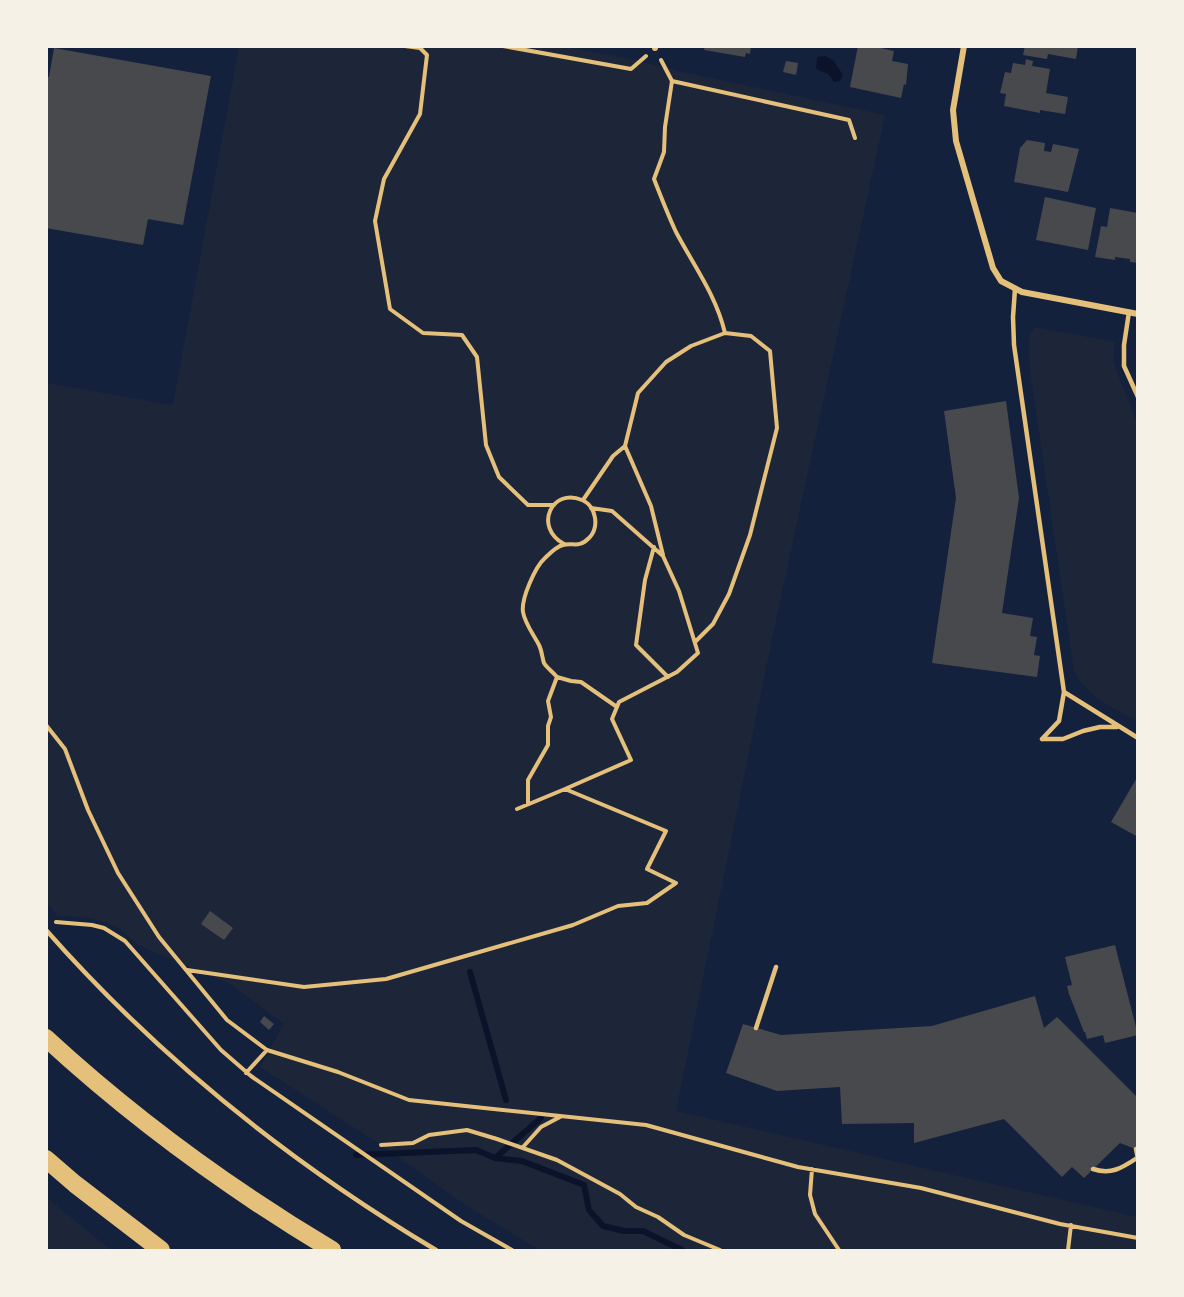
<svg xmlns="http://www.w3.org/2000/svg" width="1184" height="1297" font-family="'Exo 2',sans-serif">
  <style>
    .green { fill: #1d2539 }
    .water { fill: #0b132b }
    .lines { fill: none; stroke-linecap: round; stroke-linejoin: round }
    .stream { stroke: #0b132b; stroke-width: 6 }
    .building { fill: #48494c }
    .path { stroke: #e5c07b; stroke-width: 4 }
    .service { stroke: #e5c07b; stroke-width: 4.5 }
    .minor { stroke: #e5c07b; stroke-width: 6 }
    .motorway { stroke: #e5c07b; stroke-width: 18 }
  </style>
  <rect width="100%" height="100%" fill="#14213d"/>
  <path class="green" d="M239 47H564L622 57 678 71 885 115 773 634 676 1111 1137 1217V1250H540L467 1206 381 1145 260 1067 284 1024 232 985 138 945 118 928 106 922 82 917 58 916 46 902V383L173 405Z
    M1035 327 1115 342 1113 359 1115 367 1137 423V722C1113 707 1087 697 1074 671L1030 370 1029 337Z
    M46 1197 111 1250H47Z"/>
  <path class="water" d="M825 56 833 60 843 75 840 81 834 82 828 74 816 69 817 57Z"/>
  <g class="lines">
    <path class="stream" d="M470 972 506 1100
      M356 1155 476 1150 495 1158 522 1161 584 1185 589 1210 603 1226 624 1231H643L682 1250
      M495 1158 541 1118"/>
  </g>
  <path class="building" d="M705 46H751L750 54 746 53 745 57 704 50Z
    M858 46H872L894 51 892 61 908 64 906 85 904 84 901 98 850 87Z
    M1025 46H1078L1076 59 1048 54 1047 59 1023 55Z
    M54 48 211 76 183 225 148 219 143 245 46 228V76L49 77Z
    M1026 59 1033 61 1032 66 1050 69 1046 93 1068 97 1065 114 1040 110V113L1004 106 1006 94 1000 93 1005 72 1011 73 1013 63 1025 65Z
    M786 61 798 63 796 75 783 72Z
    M1027 140 1045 143 1044 151 1051 152 1053 144 1079 149 1068 192 1014 182 1020 148Z
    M1045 197 1096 208 1088 250 1036 240Z
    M1110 208 1138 213V263L1130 262V259L1115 257V260L1095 257 1101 226 1107 227Z
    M1006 401 1019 498 1002 613 1033 618 1030 636 1037 637 1034 655 1040 656 1037 677 932 663 956 498 944 411Z
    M1138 776V837L1111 822Z
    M210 911 233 928 224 940 201 924Z
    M1115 945 1138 1035 1105 1043 1103 1035 1087 1039 1085 1032H1084L1069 994 1067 986 1072 985 1065 957Z
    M1035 996 1044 1028 1057 1017 1138 1098V1150L1120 1143 1084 1178 1072 1167 1062 1177 1004 1119 914 1143V1123L842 1124 840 1087 777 1091 726 1073 743 1024 781 1035 932 1026Z
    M264 1016 274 1024 269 1030 260 1022Z"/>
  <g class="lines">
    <path class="path" d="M405 46 420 48 427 55 420 114 384 179 375 221 390 309 423 333 462 335 477 357 486 445 499 477 528 505H554
      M503 46 631 69 646 56
      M661 60 672 81 849 120 855 138
      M672 81 665 127 664 152 654 179C661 197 668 215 676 232 694 266 716 295 725 333
      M583 500 613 456 625 446
      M654 547 645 580 636 645 668 677
      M663 555 651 506 625 446 638 393 666 362 691 346 725 333 751 336 770 351 777 428 750 535 729 594 713 624 696 641
      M557 677 571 681 581 682 617 707
      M46 725 65 749 88 810 118 873 159 937 227 1020 267 1050 338 1072 409 1100 646 1125 798 1167 921 1188 1060 1224 1138 1238
      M528 804V780L548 745V726L551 717 548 701 557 677C553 672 547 668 544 663 542 657 542 651 539 645 534 635 525 624 523 612 521 599 535 567 545 558 549 554 558 546 563 545 573 542 578 549 589 538 600 527 596 506 582 500 552 487 533 527 564 544
      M517 809 565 789
      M56 922 92 925 104 928 125 941 221 1050 251 1076 461 1221 512 1250
      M187 970 304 987 386 979 573 925 618 906 647 903 676 883 647 869 666 831 565 789 631 760 612 719 619 702 677 672 698 653 679 591 663 556 612 511 591 508
      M246 1073 267 1050
      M381 1145 413 1143 429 1135 467 1130 497 1139 557 1160 620 1194 636 1207 658 1217 684 1235 720 1250
      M523 1147 541 1127 560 1117
      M812 1169 810 1195 815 1214 839 1250
      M1068 1250 1071 1225"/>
    <path class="service" d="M1015 289 1013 317 1014 345 1064 692 1059 721 1042 739
      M1129 312 1124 345V366L1138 397
      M1064 692 1138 738
      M1042 739H1063L1083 731 1100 727H1117
      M46 930C158 1057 292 1164 436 1250
      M756 1028 776 967
      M1136 1149 1138 1159
      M1093 1169C1111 1175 1122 1168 1137 1158"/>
    <path class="minor" d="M964 46 953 110 956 141 993 268 1001 281 1022 292 1138 314
      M655 48V46"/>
    <path class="motorway" d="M46 1038C134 1119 230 1189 332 1250
      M46 1159 75 1184 161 1250"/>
  </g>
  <rect width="1184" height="1297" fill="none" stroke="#f6f1e7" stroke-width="96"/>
</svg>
